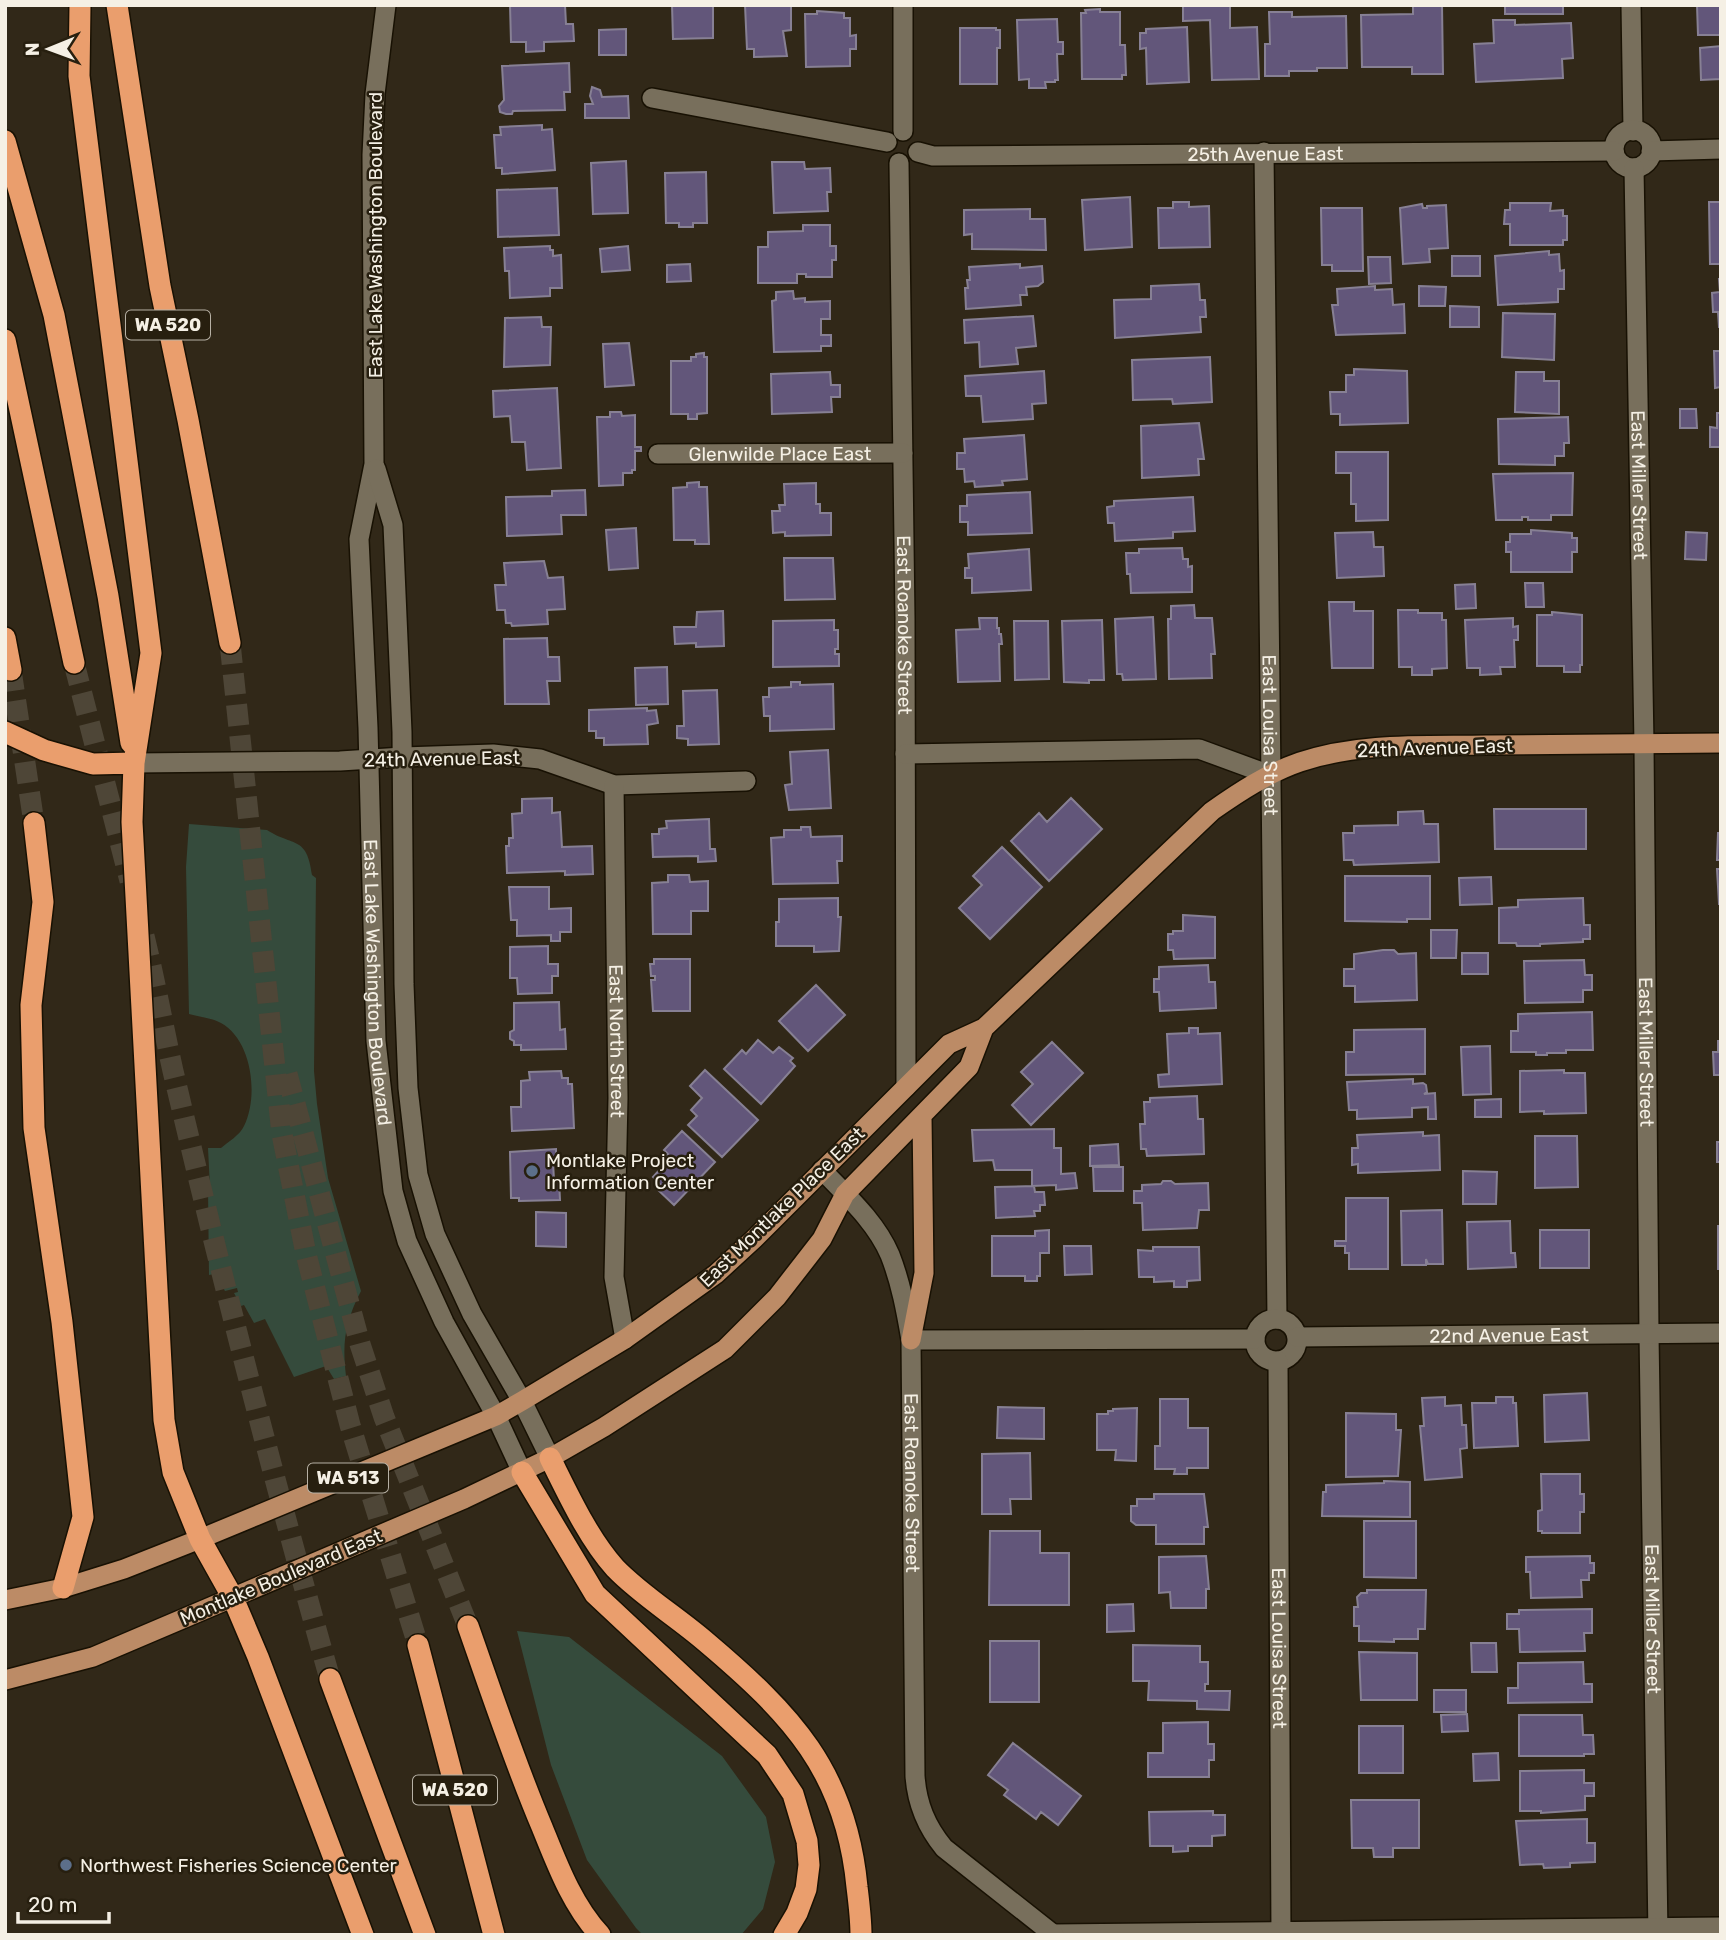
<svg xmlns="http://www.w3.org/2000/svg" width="1726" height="1940" font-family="Rubik,sans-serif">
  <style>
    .green { fill: #354b3c }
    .building { fill: #62567a; stroke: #878094; stroke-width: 2 }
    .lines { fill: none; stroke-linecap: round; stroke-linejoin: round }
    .motorway-tunnel { stroke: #4e4637; stroke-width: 21; stroke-dasharray: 21 10; stroke-linecap: butt }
    .minor-casing { stroke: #181103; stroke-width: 22 }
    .tertiary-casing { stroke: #181103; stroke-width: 22 }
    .secondary-casing { stroke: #181103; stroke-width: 22 }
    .primary-casing { stroke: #181103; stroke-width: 22 }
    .motorway-casing { stroke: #181103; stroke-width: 24 }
    .minor { stroke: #786f5c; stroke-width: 19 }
    .tertiary { stroke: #786f5c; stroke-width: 19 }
    .secondary { stroke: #786f5c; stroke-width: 19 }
    .primary { stroke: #bc8b66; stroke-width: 19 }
    .motorway { stroke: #ea9e6d; stroke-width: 21 }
    .service-dot { fill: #5c6f8a; stroke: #271f0f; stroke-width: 2.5 }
    .labels { text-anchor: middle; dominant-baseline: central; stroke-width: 5; stroke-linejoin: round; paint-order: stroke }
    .shield { fill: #271f0f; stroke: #b7b1a5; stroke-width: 2 }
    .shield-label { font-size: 18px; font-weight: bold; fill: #f5f0e5 }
    .street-label { font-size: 19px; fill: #f5f0e5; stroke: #271f0f }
    .poi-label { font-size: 19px; fill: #f5f0e5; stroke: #271f0f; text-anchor: start }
  </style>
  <rect width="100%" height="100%" fill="#312818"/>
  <path class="green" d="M189 824 267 830C293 847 307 835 312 875L316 878 314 1071 317 1104 328 1178 361 1291C345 1322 342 1342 346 1376L334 1379 326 1366 294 1377 265 1319 254 1323 244 1305 241 1306 234 1293 238 1292 237 1288 225 1291 217 1278 221 1276 220 1273 209 1275 208 1189 210 1188 208 1148H221C228 1142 240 1135 244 1126 259 1096 252 1040 221 1023 212 1018 199 1017 189 1014L186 867Z
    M517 1631 569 1637 722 1756 766 1817 775 1862 763 1909 741 1935H643L636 1928 587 1860 551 1765Z"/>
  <path class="building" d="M510 5H565L566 24H573L574 41 544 42V51L526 52V42H511Z
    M672 5H713V38L673 39Z
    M745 5H791V30L783 31 787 56 754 57V49H747Z
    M1183 5H1230V28L1257 27 1259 79 1212 80 1210 20 1183 21Z
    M1413 5H1442L1443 74H1412V67H1362L1361 15 1413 14Z
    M1505 5H1563V14H1505Z
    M1697 5H1721V35H1698Z
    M1100 9V12H1120V45H1125L1126 75H1122V79H1082L1081 13H1086L1085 10Z
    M817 11 844 13V18H850V36L856 35V49H850V66L806 67 805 14H817Z
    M1269 12H1292V17L1346 16 1347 68H1317V71H1289V76H1265V44H1270Z
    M1057 19 1058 42H1063V54H1057L1058 80H1055V82H1045L1046 88H1029V79L1019 80 1017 20Z
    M1493 20H1515V25L1571 23 1573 58 1562 59 1563 78 1476 82 1474 44 1494 43Z
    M1187 27 1189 82 1147 84 1146 48 1140 49V33H1146V29Z
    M960 28H996V30H1000V48H997V84H960Z
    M626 29V55H599V30Z
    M1721 46V79L1701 80 1700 48Z
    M569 63 570 92H564L565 110 513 111 512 114H506L500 112 499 106 504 100 502 66Z
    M592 87 600 90 602 97 628 96 629 118H585V104H593L590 96Z
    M542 125V130L552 129 555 170 502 174V168H496L494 135H501L500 127Z
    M626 161 628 213 593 214 591 163Z
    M772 162H804L805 169 830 168 831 192H827L828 211 774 213Z
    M706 172 707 223H693V227H679V223H666L665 173Z
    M557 188 559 235 498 237 497 190Z
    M1130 197 1132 247 1085 250 1082 200Z
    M1173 202H1189V207L1209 206 1210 247 1159 248 1158 208H1173Z
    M1709 202H1721V264H1710Z
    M1510 203H1551L1550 211 1563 210V216H1567V240H1563V245H1510V224H1504L1505 210H1510Z
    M1422 204 1423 208H1427V206L1446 205 1448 248 1429 249 1430 262 1403 264 1400 208Z
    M1321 208H1362L1363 271H1332V265H1322Z
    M1030 209V219H1045L1046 250 972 249V234L964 235V210Z
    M803 225H830V246H836V260H832V277H806V274H797V283H758V247H768V232L803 231Z
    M550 246V250H553V256L561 255 562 288H550V296L510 298 509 271H505L504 248Z
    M628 246 630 270 602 272 600 249Z
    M1549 251V255L1559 254 1560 271 1564 270V289H1558V302L1498 305 1495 256Z
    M1452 256H1480V276H1452Z
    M1368 257H1390L1391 283 1369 284Z
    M690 264 691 281 667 282V265Z
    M1020 264V268L1042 266 1043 282 1038 286 1026 287 1027 295H1020L1021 305 966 309 965 288H968L967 280H970L969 267Z
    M1719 279H1721V327H1719L1718 312H1713L1712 293 1720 292Z
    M1199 284 1200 300H1205L1206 317H1200L1201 332 1115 338 1114 300 1151 299V286Z
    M1375 286V290L1392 289 1393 305 1404 304 1405 333 1336 335 1332 305H1338L1337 289Z
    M1419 286 1446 287 1445 306H1419Z
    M793 291 794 299 805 298V302L830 301V319H821V335H831V346H821V351L774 352 772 301 776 300V292Z
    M1450 306 1479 307V327H1450Z
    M1503 313 1555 314 1554 360 1502 357Z
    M1033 316 1036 346 1016 348 1018 364 980 367 979 342 965 343 964 320Z
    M541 317 542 327H551L550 365 504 367 505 318Z
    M629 343 634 385 605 387 603 344Z
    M1714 351H1721V387L1715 388Z
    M704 353V357H707V413L697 414V419H688V414H671V361H691V357H696V354Z
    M1210 357 1212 402 1173 404 1172 399 1133 400 1132 360Z
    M1354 369 1407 371 1408 423 1340 425V414H1331L1330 392H1346V375H1354Z
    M1044 371 1046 403 1032 404 1033 419 983 422 981 396H966L965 376Z
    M830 372 831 385H840V397H831L832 412 772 414 771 374Z
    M1516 372H1544V381H1559V414L1515 412Z
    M557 388 561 468 527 470 525 442H512L510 416 494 417 493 391Z
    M1680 409H1696L1697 428H1680Z
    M610 412H621L622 416 635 415V447H641V451H635V470H632V473H623V485L599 486 597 417H610Z
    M1717 413H1721V447H1710V427L1717 428Z
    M1568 417 1569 443H1564V456H1555V465L1499 464 1498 419Z
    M1199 423 1204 459H1198L1199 475 1142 478 1141 426Z
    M1024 435 1027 479 1002 481 1003 485 975 487 974 481 965 482 964 469H957V453H965L964 439Z
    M1336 452H1388V520L1356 521V504H1351V473H1336Z
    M1573 473 1572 515H1551V520H1528V517H1522V520H1496L1493 474Z
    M699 482V487H707L709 544H695V540H674L673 488 687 487V483Z
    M816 483V504H820V513H831V535L785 536V532L773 533 772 511H780L779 505H785L784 484Z
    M585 490 586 515H561L562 534 507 536 506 497 552 496V491Z
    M1030 492 1032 533 968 535V522H960V506H967V495Z
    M1193 497 1195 531 1173 532V538L1115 541 1114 523H1108L1107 507 1114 506V501Z
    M636 528 638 568 609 570 606 530Z
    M1531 530 1572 533V538H1577V552H1572V572H1511V552H1506V542H1510V534H1531Z
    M1373 532 1374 547H1383L1384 576 1337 578 1335 533Z
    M1686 532 1707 533 1706 560 1685 559Z
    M1182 548 1183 559H1188V567L1192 566V592L1131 593 1130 574H1127L1126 553H1139V549Z
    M1029 549 1031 590 972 593V578H965V568H969L968 554Z
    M784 558H833L835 599 785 600Z
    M544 561 548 578 563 577 565 609 547 610 548 624 512 626 511 623H506L505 610H497L495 585H506L504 563Z
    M1525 583H1543L1544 607H1526Z
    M1475 584 1476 608 1456 609 1455 585Z
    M1329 602H1354V611H1373V668H1332Z
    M1194 605 1195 618H1212L1215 654H1211L1212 678 1169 679 1168 619H1171V606Z
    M1398 610H1418V613H1442V620H1446L1447 668 1432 669V675H1412V667H1399Z
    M723 611 724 646 696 647V643L675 644 674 627H696L697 612Z
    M1552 612 1582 615V665H1580V672H1564V666H1537V615H1552Z
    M1153 617 1156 679 1123 680 1122 674H1117L1115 619Z
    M979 618H997V628H999V634H1001L1002 644H999L1000 681 958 682 956 630 980 629Z
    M1513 618V627L1518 626V640H1514L1515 667H1500L1501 674 1480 675V668H1467L1465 620Z
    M834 620V630H838V649H835V654H839V666L773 667V621Z
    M1102 620 1104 680H1089V683L1064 682 1062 621Z
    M1014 621H1048L1049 679 1015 680Z
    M547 638 548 657H559L560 681H547L549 704H505L504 639Z
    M667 667 668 704 636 705 635 668Z
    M791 682H800V685L833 684 834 729 770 731V716H764L763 697H769V688L791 687Z
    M717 690 719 744 688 745V739L677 738V726H684L683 691Z
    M647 708V711L656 710 658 723 647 725 648 744 604 745V738H596V731H589V710Z
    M828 750 831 808 789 810 785 785 792 784 790 752Z
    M552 798V813L560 812 562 847 592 846 593 874 565 875V871L507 873 506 846H509V838H513L512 814 522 813V799Z
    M1071 798 1102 829 1049 881 1011 841 1039 813 1047 822Z
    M1494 809H1586V849H1495Z
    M1423 811 1424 824H1438L1439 862 1354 865 1353 860H1344L1343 833H1354V826L1398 825V812Z
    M709 819 710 849H715L716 861 698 862V856L653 857 652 834H659V829L667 828 666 821Z
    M801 827H810L811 837 842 836V861H837L838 883 773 884 771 838 784 837V830H801Z
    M1718 833H1721V860H1717Z
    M1002 847 1042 887 990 939 959 908 982 885 973 876Z
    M1717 869H1721V904H1719Z
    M668 875H689L690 882 708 881V911H691V934H653L652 883 668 882Z
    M1345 876H1430V919H1407V922L1345 921Z
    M1491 877 1492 904 1460 905 1459 878Z
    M509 887H549V909L571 908V932H560V941H551V935L517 936V920H511Z
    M838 898V917H841L839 951 814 952V946H776V922H779V899Z
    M1583 898 1584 925H1590V939H1583V942L1540 944V946H1517L1516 943H1499V908L1518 907V900Z
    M1183 915 1215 917V958L1174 959 1173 950H1168V934H1173V931H1183Z
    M1431 930H1457L1456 958H1431Z
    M548 946V964H558V976H552V993L518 994 517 978H510V947Z
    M1383 950H1394L1398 954 1416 953 1417 1000 1355 1002V986H1344V969H1354V954Z
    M1462 953H1488V974H1462Z
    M654 959H690V1011H653L651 980H655V976H651L650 964H654Z
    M1584 960 1585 975H1592V990H1583V1002L1525 1003 1524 961Z
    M1208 965 1209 982H1215L1216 1008 1160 1011 1159 992H1154V979H1159V967Z
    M816 985 845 1015 808 1051 779 1021Z
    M559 1002 560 1030 565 1029 566 1049 521 1050V1045H514V1041L510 1039V1032L514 1030V1003Z
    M1592 1012 1593 1050H1566V1053H1547V1055H1536V1052H1511V1031H1518V1014Z
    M1189 1028H1198V1034L1220 1033 1222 1084 1159 1087 1158 1075 1169 1074 1167 1034 1189 1033Z
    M1425 1029V1074L1346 1075V1052H1354V1030Z
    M758 1040 773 1053 779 1047 793 1058 790 1061 795 1066 761 1104 724 1069 742 1050 746 1054Z
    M1718 1041H1721V1075H1714L1713 1052H1718Z
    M1052 1042 1083 1073 1031 1125 1012 1105 1033 1084 1021 1072Z
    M1490 1046 1491 1094 1463 1095 1461 1047Z
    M705 1070 758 1120 722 1157 688 1125 697 1116 691 1110 702 1098 690 1086Z
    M1564 1070V1073H1585L1586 1113 1544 1114V1111L1520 1112V1071Z
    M561 1071 562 1078H568V1084H572L574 1128 512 1131 511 1107H521V1081L530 1080 529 1072Z
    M1413 1079V1084L1423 1083 1426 1085 1427 1092 1424 1094 1435 1093 1436 1119H1428V1107L1412 1108V1117L1357 1119V1110H1349L1347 1082Z
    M1197 1096 1198 1119H1203L1204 1154 1147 1156 1146 1149H1141L1140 1124H1145L1144 1102H1150V1098Z
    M1501 1099V1117H1475V1100Z
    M1054 1129V1148H1061V1174L1075 1173 1077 1188 1056 1190V1185L1032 1186V1170H995L993 1160 974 1161 972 1130Z
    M682 1131 715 1162 674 1205 656 1188 660 1184 653 1177 663 1166 659 1163 668 1154 664 1150Z
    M1423 1132V1136L1439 1135 1440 1170 1358 1173V1164L1352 1165V1148H1358L1357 1135Z
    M1535 1136H1577L1578 1187 1535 1188Z
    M1717 1142H1721V1162H1717Z
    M1118 1144 1119 1165 1090 1166V1146Z
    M556 1149V1162H553L554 1180H559L560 1200 519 1201V1198H511L510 1152Z
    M1093 1167H1123V1191H1094Z
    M1463 1171 1497 1172 1496 1204H1463Z
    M1163 1181H1171L1175 1184 1208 1183 1209 1210H1199L1197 1228 1143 1230 1142 1203H1134V1191H1142V1185L1161 1184Z
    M1034 1186 1035 1192H1044L1045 1205H1040V1211H1034L1035 1216 996 1218 995 1187Z
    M1346 1198H1388V1269H1349V1253H1345V1246H1335V1241H1346Z
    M1442 1210 1443 1264H1428L1426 1259V1265H1402L1401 1211Z
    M536 1212 566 1213V1247L536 1246Z
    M1510 1221 1511 1253H1515L1516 1267 1468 1269 1467 1222Z
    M1718 1226H1721V1269H1718Z
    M1049 1230V1253H1040V1276H1037V1281H1025V1276H992V1236H1035V1231Z
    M1540 1230H1589V1268H1540Z
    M1064 1246H1091L1092 1274 1065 1275Z
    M1153 1247H1199L1200 1280 1187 1281V1287H1174V1281L1154 1282V1277H1139L1138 1250 1153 1251Z
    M1587 1393 1589 1440 1545 1442 1544 1395Z
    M1445 1397V1406L1461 1405 1462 1425H1466L1467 1448 1460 1449 1462 1477 1425 1480 1420 1426H1424L1422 1398Z
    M1496 1397H1513V1403H1516L1518 1446 1474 1448 1472 1403H1496Z
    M1160 1399H1188V1428H1208V1468H1187V1474H1174L1175 1469H1155V1446H1160Z
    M998 1407 1044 1408V1439L997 1438Z
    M1137 1408 1136 1461 1115 1460 1116 1450H1097V1414H1108V1411H1113V1409Z
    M1346 1413 1396 1414V1430H1401L1398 1476 1346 1477Z
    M1030 1453 1031 1499H1010L1011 1514H982V1454Z
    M1541 1474H1580V1494H1584V1512H1580V1533H1542V1531H1538V1511L1542 1510Z
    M1384 1481 1410 1482V1517L1322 1516 1323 1492H1326V1485L1384 1483Z
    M1154 1494H1204L1208 1527H1204V1544H1156V1525H1136L1131 1521V1506H1137V1499H1154Z
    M1364 1521H1416V1578L1364 1577Z
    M990 1531H1040V1553H1069V1605H989Z
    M1206 1556 1209 1589H1206V1608H1171L1170 1592 1159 1593V1557Z
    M1590 1556V1563H1594V1573H1589V1580H1581L1582 1597 1531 1598 1530 1572H1526V1557Z
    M1367 1590H1426L1425 1629H1418V1639H1394V1642L1359 1641V1626H1354V1607H1358L1357 1597 1361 1593H1367Z
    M1133 1604 1134 1631 1107 1632V1605Z
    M1592 1609V1633H1584L1585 1651 1520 1652 1519 1629H1507V1614H1519V1610Z
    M990 1641H1039V1702H990Z
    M1471 1643H1496L1497 1672H1472Z
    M1133 1645 1200 1646V1662H1208V1684H1205V1691H1230L1229 1710 1197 1709V1701L1148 1700 1149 1681H1133Z
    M1359 1652 1417 1653V1700H1361Z
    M1583 1662 1584 1684H1592V1702L1508 1703V1688H1518V1663Z
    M1434 1690H1466V1712H1434Z
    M1467 1714 1468 1731 1442 1732 1441 1715Z
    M1519 1715H1582L1583 1735H1593L1594 1754H1584V1756H1519Z
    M1208 1722V1744H1214V1760H1209V1777H1148V1753H1163V1723Z
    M1359 1726H1403V1773H1359Z
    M1013 1743 1081 1796 1058 1825 1041 1812 1036 1819 1004 1795 1008 1790 988 1775Z
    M1498 1753 1499 1780 1474 1781 1473 1754Z
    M1584 1770V1783H1594V1796H1585V1810L1541 1813V1811H1520V1771Z
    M1351 1800H1419V1848H1393V1857H1374L1373 1848H1352Z
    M1213 1811V1815H1225V1835L1212 1836V1846H1188V1851L1173 1852V1846H1150L1149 1812Z
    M1587 1819V1843H1595V1862L1570 1863V1867L1544 1868 1543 1864 1520 1865 1516 1821Z"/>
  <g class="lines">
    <path class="motorway-tunnel" d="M230 643 282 1134 306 1254 350 1425 418 1645
      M74 663 130 881
      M11 670 34 823
      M144 936C155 981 163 1026 173 1071 221 1275 273 1478 330 1679
      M287 1074 360 1344 384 1417 468 1626"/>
    <g class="minor-casing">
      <g id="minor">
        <path d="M1631 5 1633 131"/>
        <path d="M652 98 887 142"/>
        <circle cx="1633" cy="149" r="19"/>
        <path d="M903 131V5"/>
        <path d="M1651 151 1721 149"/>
        <path id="s1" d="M918 152 933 156 1614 151"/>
        <path id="s2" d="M1264 152 1277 1319"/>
        <path id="s3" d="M899 163 905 618 906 1087"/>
        <path id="s4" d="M1634 168 1644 744 1649 1334 1658 1935"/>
        <path id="s5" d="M658 454 903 453"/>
        <path d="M905 754 1199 749 1270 775"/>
        <path d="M403 757 493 754 540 759 614 785 746 781"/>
        <path id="s6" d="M614 785 618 1098 614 1277 625 1339"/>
        <circle cx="1276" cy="1340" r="21"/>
        <path id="s7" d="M1297 1337 1721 1333"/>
        <path d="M911 1340 1255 1339"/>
        <path id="s8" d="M1278 1361 1281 1935"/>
        <path d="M1054 1934 1721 1927"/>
      </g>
    </g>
    <g class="tertiary-casing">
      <g id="tertiary">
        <path d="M134 763 340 761 403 757"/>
        <path id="s9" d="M822 1170C847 1196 876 1222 890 1255 901 1283 906 1311 911 1340L915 1776C917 1804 926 1826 944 1848L1054 1935"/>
      </g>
    </g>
    <g class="secondary-casing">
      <g id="secondary">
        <path id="s10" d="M386 5 375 94 372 155 374 464 359 539 368 728 376 1041 393 1191 407 1241 444 1322 496 1416 522 1472"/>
        <path d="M376 469 393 525 402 732 404 984 408 1088 418 1175 435 1234 472 1314 522 1401 550 1458"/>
      </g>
    </g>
    <g class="primary-casing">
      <path id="primary" d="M911 1340 924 1273 922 1116
        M5 1600 63 1588 124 1569 200 1539 496 1416 522 1401 625 1339 716 1274 754 1239 949 1044 984 1028 1212 811C1239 792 1268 773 1300 762 1360 742 1424 746 1486 745 1564 744 1642 744 1721 743
        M5 1680 93 1657 464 1499 550 1458 604 1427 725 1349 777 1297 822 1239 845 1194 969 1067 984 1028"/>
    </g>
    <g class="motorway-casing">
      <path id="motorway" d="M80 5 79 76 151 653 134 763 132 822 164 1420 173 1472 200 1539 233 1598 258 1657 363 1935
        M117 5 160 286 188 420 230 643
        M5 141 54 315 108 596 131 743
        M5 340 74 663
        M5 638 11 670
        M5 732 44 750 93 764 134 763
        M34 823 43 902 31 1005 34 1128 62 1322 83 1517 63 1588
        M550 1458C568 1494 588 1538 615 1568 642 1596 676 1616 706 1642 791 1714 846 1771 857 1887 859 1903 861 1919 861 1935
        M522 1472 595 1594 767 1755 793 1794 807 1841 809 1865 806 1889 797 1913 784 1935
        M468 1626C492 1694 514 1761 542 1827 557 1864 572 1905 600 1935
        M418 1645 494 1935
        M330 1679 425 1935"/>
    </g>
    <use href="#minor" class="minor"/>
    <use href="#tertiary" class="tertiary"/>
    <use href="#secondary" class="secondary"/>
    <use href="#primary" class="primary"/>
    <use href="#motorway" class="motorway"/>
  </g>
  <g class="service-dot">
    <circle cx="532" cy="1171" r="7"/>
    <circle cx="66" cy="1865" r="7"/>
  </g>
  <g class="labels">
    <g class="shield">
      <rect x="126" y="310.5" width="84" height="29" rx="5"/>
      <rect x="308" y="1463.5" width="80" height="29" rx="5"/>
      <rect x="413" y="1775.5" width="84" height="29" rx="5"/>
    </g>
    <g class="shield-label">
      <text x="168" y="325">WA 520</text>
      <text x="348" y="1478">WA 513</text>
      <text x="455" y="1790">WA 520</text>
    </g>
    <g class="street-label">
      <text stroke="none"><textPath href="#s1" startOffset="348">25th Avenue East</textPath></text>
      <text transform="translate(375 235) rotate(-90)">East Lake Washington Boulevard</text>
      <text stroke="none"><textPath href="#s5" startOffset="122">Glenwilde Place East</textPath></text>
      <text stroke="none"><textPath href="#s4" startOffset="317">East Miller Street</textPath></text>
      <text stroke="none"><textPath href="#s3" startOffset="462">East Roanoke Street</textPath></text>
      <text stroke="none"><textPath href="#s2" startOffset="583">East Louisa Street</textPath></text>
      <text transform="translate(1435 748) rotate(-2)">24th Avenue East</text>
      <text transform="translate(442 759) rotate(-1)">24th Avenue East</text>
      <text stroke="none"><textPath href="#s10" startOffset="980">East Lake Washington Boulevard</textPath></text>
      <text stroke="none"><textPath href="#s6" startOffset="256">East North Street</textPath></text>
      <text stroke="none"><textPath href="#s4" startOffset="884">East Miller Street</textPath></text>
      <text transform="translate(782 1207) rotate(-44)">East Montlake Place East</text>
      <text stroke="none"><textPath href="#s7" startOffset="212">22nd Avenue East</textPath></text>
      <text stroke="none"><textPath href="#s9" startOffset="340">East Roanoke Street</textPath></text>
      <text transform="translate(281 1577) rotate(-23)">Montlake Boulevard East</text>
      <text stroke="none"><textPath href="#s4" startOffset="1451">East Miller Street</textPath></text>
      <text stroke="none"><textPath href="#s8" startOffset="287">East Louisa Street</textPath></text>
    </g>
    <g class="poi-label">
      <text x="546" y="1160">Montlake Project<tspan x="546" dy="22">Information Center</tspan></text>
      <text x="80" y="1865">Northwest Fisheries Science Center</text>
    </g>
  </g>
  <rect width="1726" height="1940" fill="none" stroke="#f5f0e5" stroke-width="14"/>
  <g transform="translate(49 49) rotate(269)" stroke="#271f0f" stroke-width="5" paint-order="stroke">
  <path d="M0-5L12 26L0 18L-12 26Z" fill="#f5f0e5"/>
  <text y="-10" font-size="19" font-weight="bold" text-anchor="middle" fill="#f5f0e5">N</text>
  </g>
  <path d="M18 1912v10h91v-10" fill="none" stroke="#f5f0e5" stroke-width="3.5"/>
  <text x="28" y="1912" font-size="21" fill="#f5f0e5" stroke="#271f0f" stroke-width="5" paint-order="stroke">20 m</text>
</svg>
